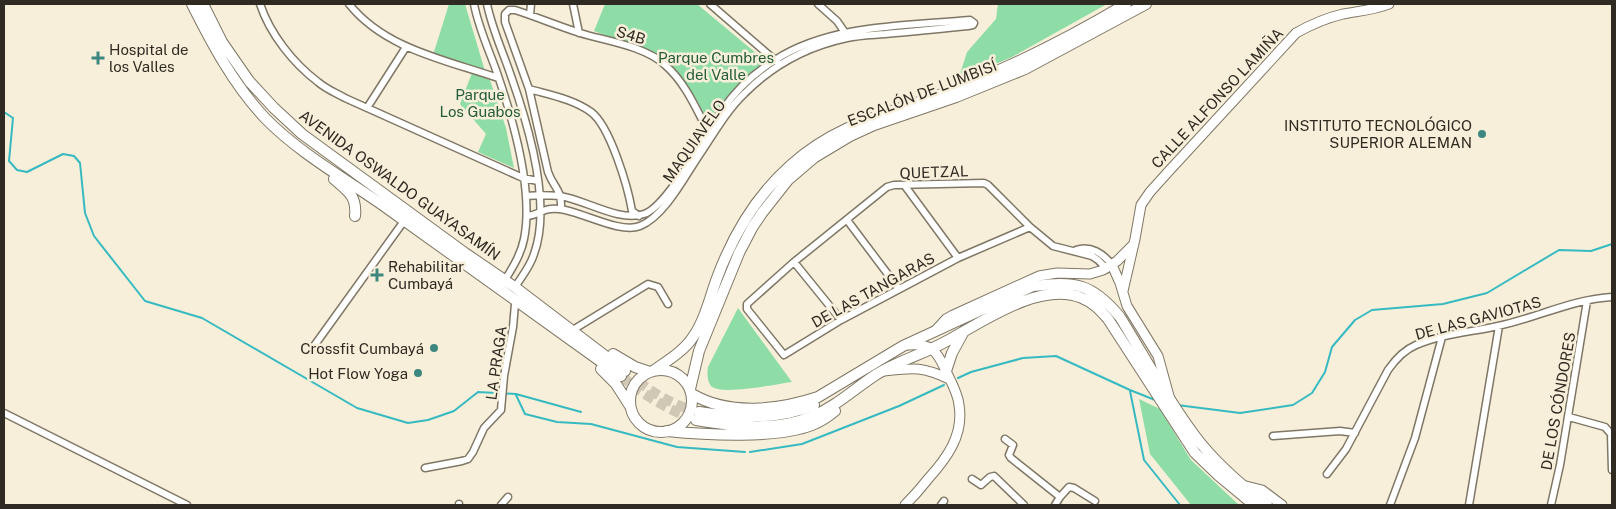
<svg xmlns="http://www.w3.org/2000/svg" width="1616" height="509" font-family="'Public Sans',sans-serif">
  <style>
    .green { fill: #8edda7 }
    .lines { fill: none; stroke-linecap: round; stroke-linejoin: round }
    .stream { stroke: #36bac1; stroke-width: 2 }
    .primary-tunnel { stroke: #d0c8b5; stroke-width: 10; stroke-dasharray: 10 5; stroke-linecap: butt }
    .street-casing { stroke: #7f7765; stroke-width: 9 }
    .secondary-casing { stroke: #7f7765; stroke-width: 11 }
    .primary-casing { stroke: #7f7765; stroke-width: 12 }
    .street { stroke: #fff; stroke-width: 6 }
    .secondary { stroke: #fff; stroke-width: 9 }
    .primary { stroke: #fff; stroke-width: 10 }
    .poi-dot { fill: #3e8680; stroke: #f8efda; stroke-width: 2 }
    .labels { text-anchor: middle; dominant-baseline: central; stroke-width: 5; stroke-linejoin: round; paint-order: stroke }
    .street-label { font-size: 15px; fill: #2f2b23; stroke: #f8efda }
    .poi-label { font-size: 15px; fill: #2f2b23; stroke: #f8efda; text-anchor: end }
    .park-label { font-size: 15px; fill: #225c38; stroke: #f8efda }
  </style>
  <rect width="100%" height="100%" fill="#f8efda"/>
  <path class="green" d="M449 4H465L485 71 433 55Z
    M605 4H697L762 58 765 62 764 67 737 97 718 124 711 125 707 121 698 102 673 67 660 56 594 31Z
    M998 4H1107L1012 57 958 80 967 52 996 19Z
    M472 73 490 80 506 128 514 168 478 152 486 134 460 104Z
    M738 308 792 382C777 384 721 396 711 386 707 381 707 373 708 367Z
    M1139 399 1160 409 1191 460 1239 505H1191L1150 454Z"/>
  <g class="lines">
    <path class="stream" d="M4 112 13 118 9 161 17 170 27 172 63 154 74 156 80 163 85 213 94 236 145 301 202 318 357 408 408 423 428 420 454 411 478 392 516 394 581 412
      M958 378 971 372 1023 358 1056 356 1130 390 1155 400
      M1130 391 1144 460 1180 505
      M516 395 525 414 557 422 591 424 677 447 745 452
      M1177 405 1240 413 1293 405 1312 393 1325 372 1332 347 1355 320 1372 310 1443 304 1487 293 1559 250 1591 251 1612 244
      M750 452 802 444 899 406 944 385"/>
    <path class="primary-tunnel" d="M621 376C646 396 666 409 696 420
      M638 381C657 396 676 406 699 412"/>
    <g class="street-casing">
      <path id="street" d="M260 4C270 34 293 63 318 82 326 89 336 93 345 98L523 178 538 181
        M349 4C385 49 446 60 498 78
        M474 4C478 26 488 48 496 70 512 116 534 190 524 239 521 254 513 267 505 280
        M487 4C492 29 503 52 511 76 528 124 552 205 534 254 530 267 522 276 515 287
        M573 4 579 33
        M710 4 777 62
        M818 4 837 21 846 34
        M530 15 531 4
        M529 89C550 95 573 99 591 112 610 126 628 187 632 211L639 216
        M367 108 406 47
        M905 186 958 258
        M526 196C537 195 549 195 560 196 586 200 618 222 644 214 667 207 708 131 723 109 736 90 756 72 775 60 831 24 907 26 970 20L974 23
        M561 209C562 188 554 189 548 172L529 89 505 22V14L509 10H515C537 17 558 26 580 33 606 41 645 46 665 65 686 83 697 111 710 135
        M527 216C540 215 543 207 559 209 581 211 619 234 640 226 663 217 683 180 696 160 712 137 725 112 745 93 773 65 809 46 847 38 860 35 873 35 885 34 913 31 941 29 968 26L973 25 974 23
        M847 220 899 289
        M1030 227 958 258 841 320 784 355 747 309V304L794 262 887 187 894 185 984 183 988 185 1030 227 1053 246 1092 256 1098 260 1107 269
        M1076 250C1090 245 1103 253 1112 265
        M794 262 841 320
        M576 328 648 284 658 287 668 304
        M314 346 404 221
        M4 413 187 505
        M1569 417 1605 427 1611 434 1612 470
        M1273 436 1340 431 1355 433
        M1005 439 1013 445 1009 455 1011 458 1060 497 1055 505
        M425 468 462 461 468 459 473 452 484 428 501 410 504 376 513 327 515 304
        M1327 474 1346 449 1388 370C1395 360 1404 350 1416 345 1442 334 1471 332 1498 326 1536 318 1573 299 1612 297
        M972 479 981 485 990 477 994 476 1024 505
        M1060 497 1069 487 1074 488 1095 501
        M459 504V505
        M501 505 508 497
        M941 505 944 501
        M1390 505 1415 438 1442 337
        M1469 505 1499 326
        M1551 505 1560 465 1587 301"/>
    </g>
    <g class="secondary-casing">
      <path id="secondary" d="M1112 265 1120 283 1127 306 1158 356 1169 396
        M1123 291 1135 239 1141 205 1150 192 1168 172 1296 33C1312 24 1326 18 1343 14 1359 11 1374 10 1389 4
        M935 331 946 319 953 315 1039 276 1057 273 1090 274 1103 270 1117 261 1134 244
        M884 371C912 368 922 366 949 379
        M1242 485 1262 490 1282 505
        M905 505C913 497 921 488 928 479 947 458 964 435 959 405 958 393 950 380 945 369 936 349 930 343 908 345"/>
    </g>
    <g class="primary-casing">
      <path id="primary" d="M192 4C212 44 234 85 265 118 299 153 344 178 384 206 463 263 542 320 621 376
        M203 4 222 42 249 81 274 108 302 134 465 253 516 288 625 371
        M334 179C348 191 357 196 355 216
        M613 354 635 367 650 372
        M601 369 616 384 630 406
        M630 401a31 31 0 1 1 62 0a31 31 0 1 1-62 0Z
        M653 371C667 361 684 351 693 337 705 320 710 297 717 278 733 235 757 195 791 165 839 122 889 114 947 92 1009 68 1069 38 1126 4
        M946 371 952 353 964 331
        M690 389 699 351 739 253 752 228 762 213 788 180 815 157 850 136 874 125 956 97 1025 69 1146 4
        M692 394C729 416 779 410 818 397L903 346 1033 286C1075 281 1092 283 1120 317 1144 356 1167 399 1195 436 1215 463 1241 485 1267 505
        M699 412C738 418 777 420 814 405
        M696 420C734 426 774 432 811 417 835 407 853 390 874 376 895 362 921 355 943 343 980 324 1039 280 1082 298 1093 302 1101 311 1108 319L1195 453 1219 476 1254 505
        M667 431C706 435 776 439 812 425 820 422 829 416 835 411"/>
    </g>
    <use href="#street" class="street"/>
    <use href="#secondary" class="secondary"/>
    <use href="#primary" class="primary"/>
  </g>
  <g class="poi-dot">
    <path d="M95.5 50.5h5v5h5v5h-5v5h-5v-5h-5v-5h5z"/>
    <circle cx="1482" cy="134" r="5"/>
    <path d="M374.5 267.5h5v5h5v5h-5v5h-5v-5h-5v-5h5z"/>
    <circle cx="434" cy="348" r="5"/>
    <circle cx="418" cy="373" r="5"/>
  </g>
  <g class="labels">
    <g class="street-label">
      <text transform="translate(631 35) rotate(17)">S4B</text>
      <text transform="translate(922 93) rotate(-21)">ESCALÓN DE LUMBISÍ</text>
      <text transform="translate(1217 98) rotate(-47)">CALLE ALFONSO LAMIÑA</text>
      <text transform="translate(694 141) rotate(-55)">MAQUIAVELO</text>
      <text transform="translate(934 172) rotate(-2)">QUETZAL</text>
      <text transform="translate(400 185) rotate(36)">AVENIDA OSWALDO GUAYASAMÍN</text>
      <text transform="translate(873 290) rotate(-29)">DE LAS TANGARAS</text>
      <text transform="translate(1478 318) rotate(-15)">DE LAS GAVIOTAS</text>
      <text transform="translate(496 363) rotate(-82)">LA PRAGA</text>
      <text transform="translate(1558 401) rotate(-80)">DE LOS CÓNDORES</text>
    </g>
    <g class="poi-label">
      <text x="109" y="49" text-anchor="start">Hospital de<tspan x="109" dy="17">los Valles</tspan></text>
      <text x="1472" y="125">INSTITUTO TECNOLÓGICO<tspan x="1472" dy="17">SUPERIOR ALEMAN</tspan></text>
      <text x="388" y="266" text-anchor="start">Rehabilitar<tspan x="388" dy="17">Cumbayá</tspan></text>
      <text x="424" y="348">Crossfit Cumbayá</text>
      <text x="408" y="373">Hot Flow Yoga</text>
    </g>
    <g class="park-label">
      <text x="716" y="57">Parque Cumbres<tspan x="716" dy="17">del Valle</tspan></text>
      <text x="480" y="94">Parque<tspan x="480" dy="17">Los Guabos</tspan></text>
    </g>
  </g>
  <rect width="1616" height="509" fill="none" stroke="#2f2b23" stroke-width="10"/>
</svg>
